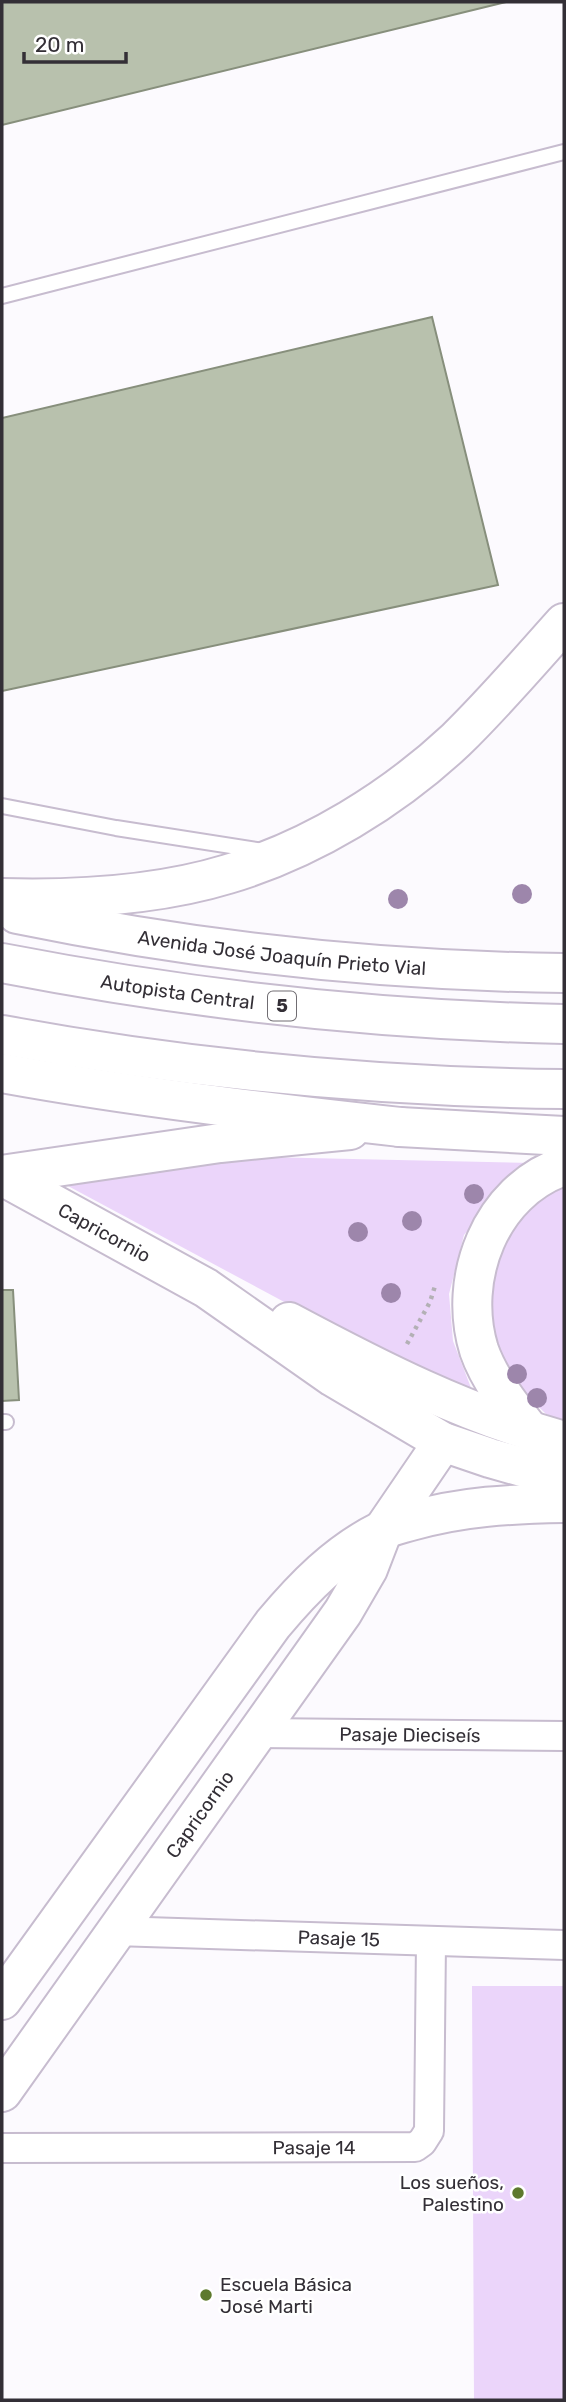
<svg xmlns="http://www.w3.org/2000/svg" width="566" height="2402" font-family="Rubik,sans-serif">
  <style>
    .green { fill: #ebd5fa }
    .building { fill: #b8c1ad; stroke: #878f7c; stroke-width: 2 }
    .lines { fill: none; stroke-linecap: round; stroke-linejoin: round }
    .lane-casing { stroke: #c7bccf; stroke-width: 18 }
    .street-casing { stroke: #c7bccf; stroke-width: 32 }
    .secondary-casing { stroke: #c7bccf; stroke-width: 42 }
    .primary-casing { stroke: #c7bccf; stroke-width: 42 }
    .highway-casing { stroke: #c7bccf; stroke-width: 42 }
    .path { stroke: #b3b0b5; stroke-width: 4.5; stroke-dasharray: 3.5 5; stroke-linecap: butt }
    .lane { stroke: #fff; stroke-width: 14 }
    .street { stroke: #fff; stroke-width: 28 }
    .secondary { stroke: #fff; stroke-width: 38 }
    .primary { stroke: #fff; stroke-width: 38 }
    .highway { stroke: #fff; stroke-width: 38 }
    .tree { fill: #9d86ab }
    .poi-dot { fill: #5d792d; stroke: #fff; stroke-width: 2.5 }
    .labels { text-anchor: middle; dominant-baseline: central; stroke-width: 5; stroke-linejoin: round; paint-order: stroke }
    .shield { fill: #fff; stroke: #706d72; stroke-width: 2 }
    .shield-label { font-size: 18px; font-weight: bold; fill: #332f36 }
    .street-label { font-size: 19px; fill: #332f36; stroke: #fff }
    .poi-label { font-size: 19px; fill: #332f36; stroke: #fff; text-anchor: end }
  </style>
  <rect width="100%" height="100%" fill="#fcfafe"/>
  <path class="green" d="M263 1157 533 1163 503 1188 464 1235 449 1294 453 1341 473 1393 469 1401 55 1179Z
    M564 1183V1421L546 1414 508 1377 487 1315 495 1260 513 1222 547 1191Z
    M472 1986H564V2400H474Z"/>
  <path class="building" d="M2 2H506L2 125Z
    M432 317 498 585 2 691V418Z
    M2 1290H13L19 1400 2 1401Z"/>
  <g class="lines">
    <g class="lane-casing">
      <path id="lane" d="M2 296 564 152
        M2 806 116 828 263 851
        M2 1422H6"/>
    </g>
    <g class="street-casing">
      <g id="street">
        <path id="s1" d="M258 1733 564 1736"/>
        <path id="s2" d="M115 1931 564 1945"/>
        <path id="s3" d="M2 2148 415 2147 422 2142 429 2131 431 1942"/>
      </g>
    </g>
    <g class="secondary-casing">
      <g id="secondary">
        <path d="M2 898C77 900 156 896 228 874 312 849 393 799 456 740 494 703 529 662 564 623"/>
        <path id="s4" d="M17 914C197 951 381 971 564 973"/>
        <path d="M2 1175 220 1143 350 1130"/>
        <path id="s5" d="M2 1176 206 1288 333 1377 443 1442 490 1458 564 1479"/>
        <path d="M289 1322C379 1370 465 1414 564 1441"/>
        <path d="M2 2000 273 1624C304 1587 337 1553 381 1531 390 1526 401 1524 411 1521 463 1506 511 1504 564 1503"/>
        <path id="s6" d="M2 2092 343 1612 368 1569 383 1530 443 1442"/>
      </g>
    </g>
    <g class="primary-casing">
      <path id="primary" d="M400 1127 564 1136
        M530 1431C511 1407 489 1379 479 1350 457 1279 490 1191 564 1166"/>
    </g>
    <g class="highway-casing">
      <g id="highway">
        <path id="s7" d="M2 963C188 999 375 1020 564 1024"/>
        <path d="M2 1035C187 1069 376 1087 564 1089"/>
        <path d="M2 1073C134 1097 266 1112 400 1127"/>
      </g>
    </g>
    <path class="path" d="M407 1344 430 1302 435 1286"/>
    <use href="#lane" class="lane"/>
    <use href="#street" class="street"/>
    <use href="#secondary" class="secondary"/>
    <use href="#primary" class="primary"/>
    <use href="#highway" class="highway"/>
  </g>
  <g class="tree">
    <circle cx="522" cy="894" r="10"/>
    <circle cx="398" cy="899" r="10"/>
    <circle cx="474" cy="1194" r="10"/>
    <circle cx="412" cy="1221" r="10"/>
    <circle cx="358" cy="1232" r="10"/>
    <circle cx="391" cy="1293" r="10"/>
    <circle cx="517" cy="1374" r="10"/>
    <circle cx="537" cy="1398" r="10"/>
  </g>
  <g class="poi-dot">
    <circle cx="518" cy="2193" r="7"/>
    <circle cx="206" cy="2295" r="7"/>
  </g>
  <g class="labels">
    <rect class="shield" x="268" y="991.5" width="28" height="29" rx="5"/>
    <g class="shield-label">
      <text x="282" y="1006">5</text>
    </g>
    <g class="street-label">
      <text stroke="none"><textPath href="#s4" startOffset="268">Avenida José Joaquín Prieto Vial</textPath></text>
      <text stroke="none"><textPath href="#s7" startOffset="178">Autopista Central</textPath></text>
      <text stroke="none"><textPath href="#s5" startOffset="117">Capricornio</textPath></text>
      <text stroke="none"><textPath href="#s1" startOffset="152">Pasaje Dieciseís</textPath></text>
      <text stroke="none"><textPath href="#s6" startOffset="341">Capricornio</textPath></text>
      <text stroke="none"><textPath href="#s2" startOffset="224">Pasaje 15</textPath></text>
      <text stroke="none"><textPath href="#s3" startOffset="312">Pasaje 14</textPath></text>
    </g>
    <g class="poi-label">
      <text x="504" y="2182">Los sueños,<tspan x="504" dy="22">Palestino</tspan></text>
      <text x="220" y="2284" text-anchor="start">Escuela Básica<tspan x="220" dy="22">José Marti</tspan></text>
    </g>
  </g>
  <rect width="566" height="2402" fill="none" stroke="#332f36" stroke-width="7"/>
  <path d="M24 52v10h102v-10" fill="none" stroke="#332f36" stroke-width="3.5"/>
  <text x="35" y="52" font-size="21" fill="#332f36" stroke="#ffffff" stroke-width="5" paint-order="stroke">20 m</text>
</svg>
